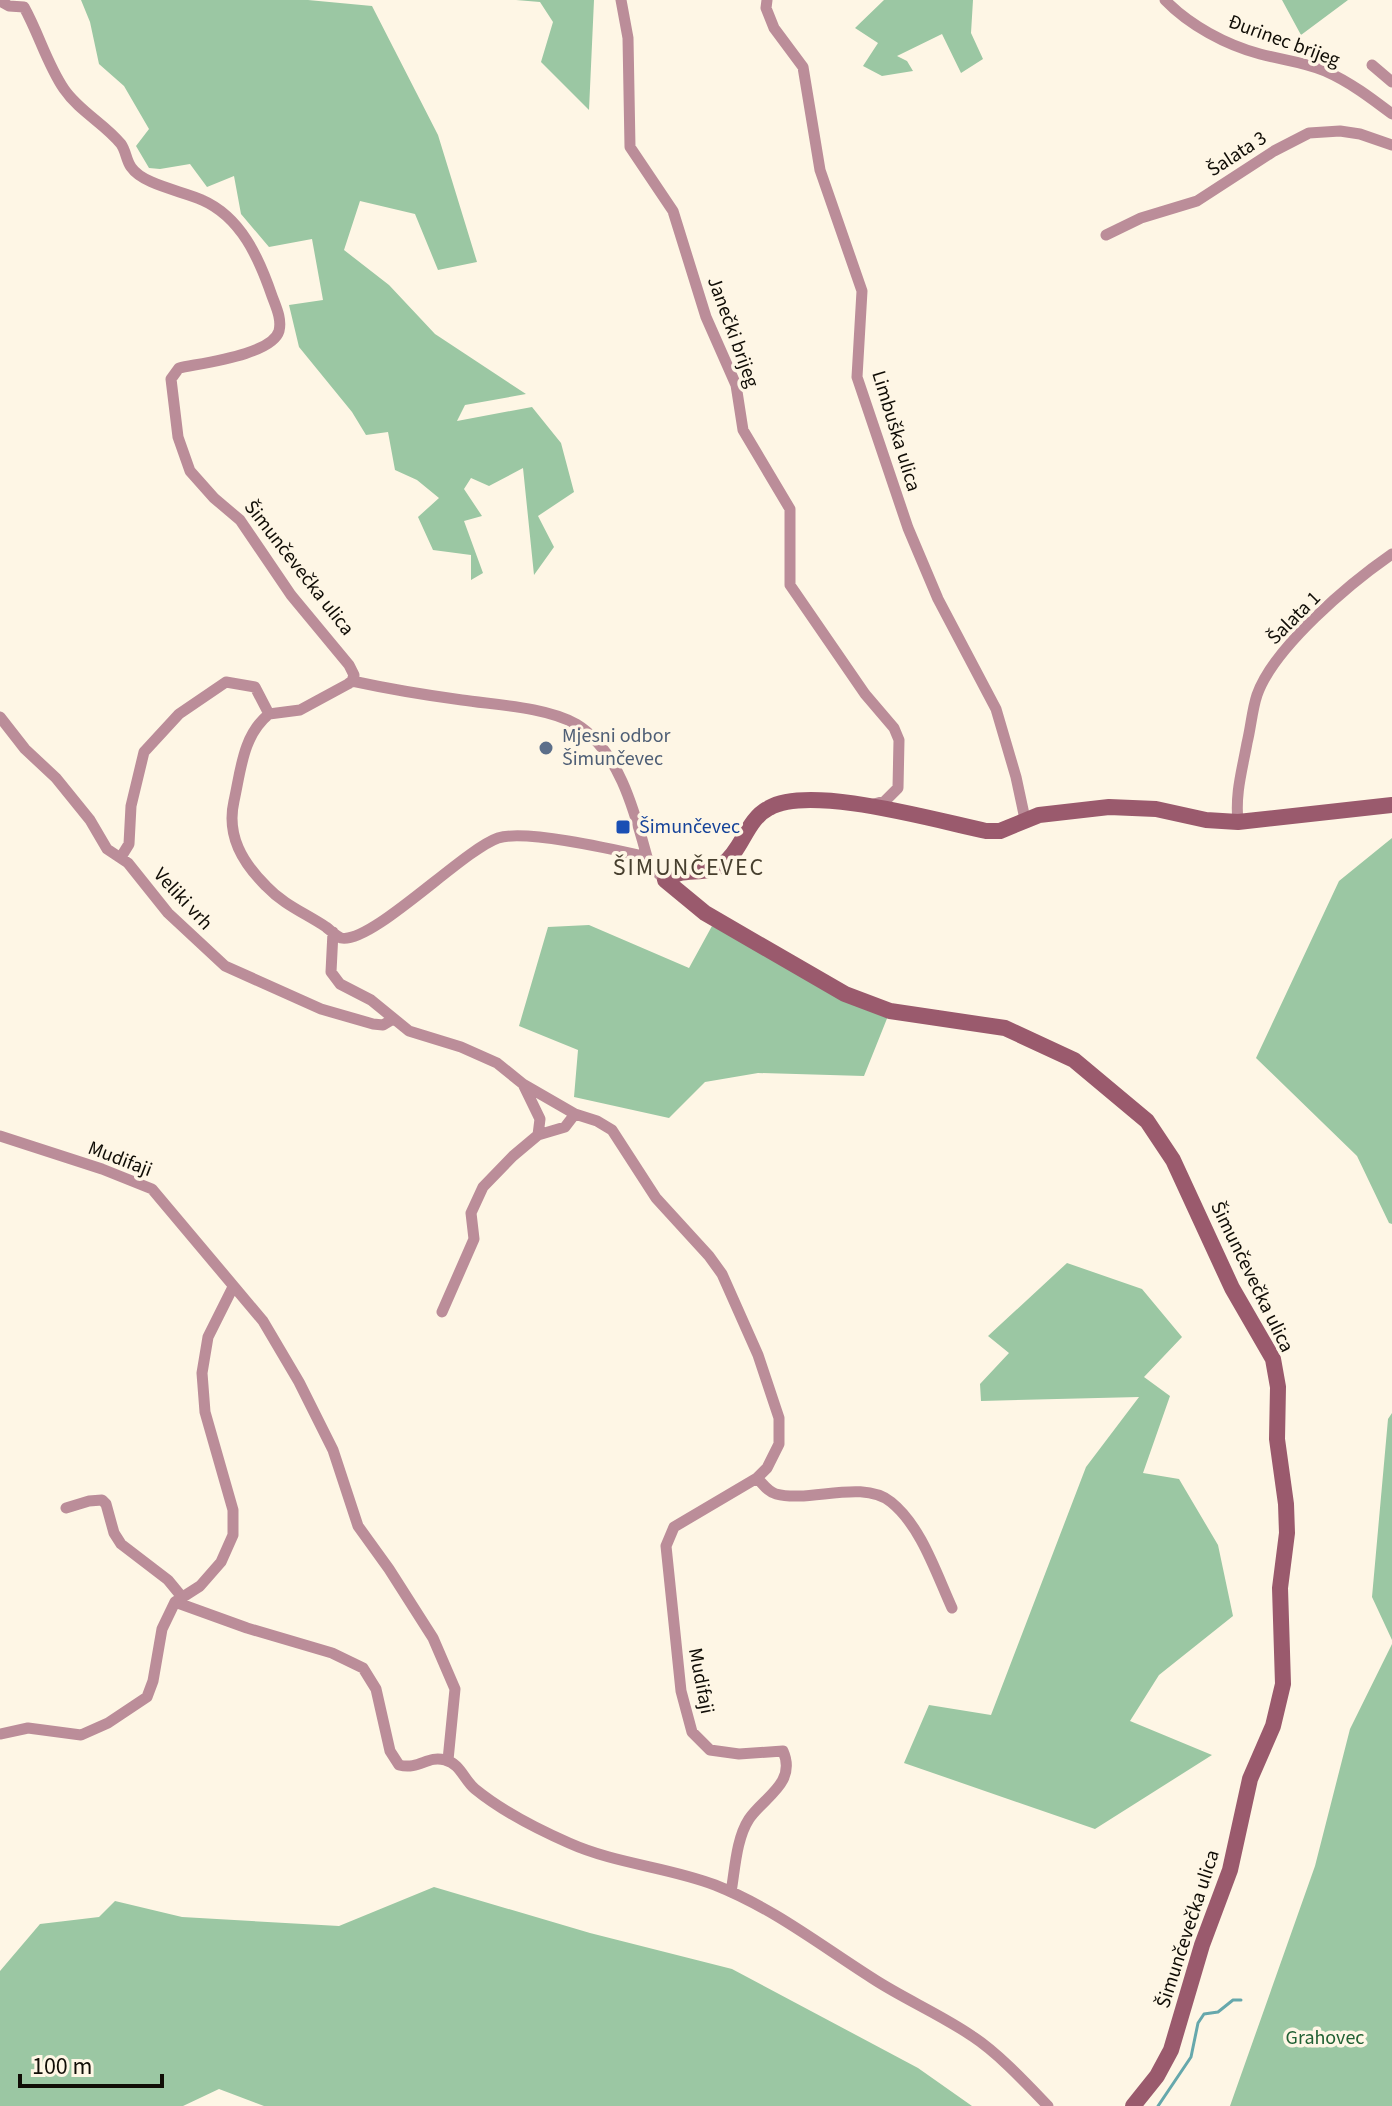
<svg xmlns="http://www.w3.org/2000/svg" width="1392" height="2106" font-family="'Source Sans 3',sans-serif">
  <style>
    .forest { fill: #9bc7a3 }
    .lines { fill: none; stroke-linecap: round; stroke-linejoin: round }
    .stream { stroke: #66a8ac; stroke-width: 3 }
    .street { stroke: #bb8d99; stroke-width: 11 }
    .secondary { stroke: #9a5a6d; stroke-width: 16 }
    .service-dot { fill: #5c6f8a; stroke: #fef6e5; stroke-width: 3 }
    .transit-dot { fill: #1a4fb4; stroke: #fef6e5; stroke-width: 3 }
    .labels { text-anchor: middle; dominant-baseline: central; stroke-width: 7; stroke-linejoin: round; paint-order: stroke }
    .street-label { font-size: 20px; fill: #100d06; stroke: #fef6e5 }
    .service-label { font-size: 20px; fill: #4e5e75; stroke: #fef6e5; text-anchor: start }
    .transit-label { font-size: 20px; fill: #164399; stroke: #fef6e5; text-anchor: start }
    .park-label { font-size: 20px; fill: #206033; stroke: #fef6e5 }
    .quarter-label { font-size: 24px; letter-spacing: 2px; fill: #473f2e; stroke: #fef6e5 }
  </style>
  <rect width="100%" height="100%" fill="#fef6e5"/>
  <path class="forest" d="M81 0H308L372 6 438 135 477 262 438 270 415 214 360 201 344 250 389 285 435 334 526 394 465 405 457 421 532 407 561 443 574 492 538 516 554 547 534 575 523 468 489 486 471 478 464 489 482 516 464 521 483 573 471 580V555L433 550 418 517 439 498 417 480 395 470 388 432 366 435 352 412 299 347 289 305 323 300 312 239 269 247 241 214 234 176 207 187 190 164 160 169 149 168 136 146 149 129 124 86 99 64 90 22Z
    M516 0H594L589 110 541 62 553 22 540 2Z
    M884 0H973L971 33 983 59 961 73 942 34 897 56 907 61 913 71 882 76 863 66 878 43 855 28Z
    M1282 0H1348L1301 35Z
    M1392 838V1224L1389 1223 1357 1156 1256 1058 1339 881Z
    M589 925 689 968 712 926 890 1011 864 1076 758 1073 705 1082 669 1118 574 1097 578 1050 519 1026 548 927Z
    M1067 1263 1142 1289 1182 1337 1144 1377 1170 1396 1143 1473 1179 1479 1218 1545 1233 1616 1159 1675 1130 1721 1212 1755 1095 1829 904 1763 929 1705 991 1715 1086 1467 1139 1397 981 1401 980 1384 1009 1353 988 1336Z
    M1392 1413V1640L1372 1597 1388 1419Z
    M1392 1644V2106H1230L1315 1866 1350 1729Z
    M434 1887 590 1933 732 1969 918 2068 972 2106H264L219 2089 183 2106H0V1971L40 1924 99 1917 115 1901 182 1917 339 1926Z"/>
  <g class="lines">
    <path class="stream" d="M1158 2106 1191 2057 1198 2023 1204 2014 1218 2012 1233 2000H1241"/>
    <path class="street" d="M621 0 628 38 630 147 673 211 706 317 736 385 743 430 790 509V585L865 694 894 728 899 740 898 788 885 801 874 804
      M767 0 766 8 774 28 803 67 820 170 862 291 857 377 908 528 938 599 996 709 1016 777 1025 819
      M1165 0C1189 25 1226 45 1260 54 1282 60 1304 62 1325 71 1350 82 1371 98 1392 114
      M0 1 9 6 24 7C39 34 47 64 64 89 79 111 105 124 121 144 126 151 126 160 131 167 143 185 183 191 202 200 241 217 259 258 272 296 276 307 282 319 279 331 272 355 201 363 179 368L171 379 178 437 190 471 214 498 240 520 291 595 349 665 354 675 352 681 348 684 300 710 269 714C243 735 241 769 234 801 226 836 243 863 266 886 284 905 305 913 326 927 330 930 336 936 341 938 371 945 463 850 498 838 526 829 616 850 647 857
      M1372 65 1392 82
      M1106 235 1141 218 1197 201 1274 151 1309 133 1340 131 1360 134 1392 145
      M352 681C389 689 425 695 462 700 496 705 546 707 576 724 619 750 635 813 647 857L651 866 665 880
      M0 717 25 749 56 778 90 820 107 849 128 863 168 913 225 966 321 1009 373 1024 383 1025 393 1019
      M1238 822C1235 793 1242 771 1247 743 1251 727 1252 710 1257 695 1274 647 1350 583 1392 554
      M121 857 129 844 131 806 144 752 179 714 226 682 255 687 269 714
      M333 932 331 972 340 984 371 1000 409 1031 461 1047 497 1063 523 1084 575 1114 597 1121 612 1130 656 1198 709 1256 722 1274 758 1355 779 1418V1444L767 1468 757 1478C763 1484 768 1492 776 1494 810 1503 862 1479 891 1502 921 1526 936 1573 952 1608
      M523 1084 540 1119 538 1135
      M0 1136 102 1169 152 1189 263 1321 299 1382 333 1450 358 1526 389 1569 433 1638 455 1689 448 1760
      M442 1312 474 1239 471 1213 483 1187 513 1156 538 1135 565 1127 575 1114
      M66 1508 89 1501 102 1500 106 1504 114 1533 121 1544 168 1580 182 1597
      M175 1602 247 1628 332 1653 363 1668 376 1689 390 1751 399 1765C420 1770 427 1755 445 1760 460 1763 464 1780 475 1789 502 1811 537 1829 569 1843 616 1864 668 1867 715 1885 773 1908 820 1945 872 1978 904 1999 940 2014 972 2036 998 2053 1026 2083 1048 2106
      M0 1734 28 1728 81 1735 108 1723 147 1697 153 1681 162 1629 175 1602 200 1586 221 1562 233 1535V1510L205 1412 202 1373 208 1337 233 1287
      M731 1892C735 1870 736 1839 749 1819 764 1797 797 1783 783 1751L739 1754 710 1750 692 1732 681 1691 666 1546 674 1527 757 1478"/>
    <path class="secondary" d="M1133 2106 1157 2076 1171 2050 1202 1945 1230 1870 1250 1779 1273 1726 1283 1684 1280 1588 1287 1533 1286 1504 1277 1439 1278 1387 1273 1359 1232 1288 1173 1160 1147 1121 1074 1060 1005 1028 890 1011 845 994 705 913 665 880C681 866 706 877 723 864 743 849 746 820 769 808 810 784 938 821 986 831H1000L1039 815 1109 807 1156 809 1206 820 1238 822 1392 805"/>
  </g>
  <circle class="service-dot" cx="546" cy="748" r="8"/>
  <rect class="transit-dot" x="615" y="819" width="16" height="16" rx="4"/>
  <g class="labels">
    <g class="street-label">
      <text transform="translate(1284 41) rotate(20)">Đurinec brijeg</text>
      <text transform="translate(1237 154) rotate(-33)">Šalata 3</text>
      <text transform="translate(733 332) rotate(70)">Janečki brijeg</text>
      <text transform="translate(896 431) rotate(73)">Limbuška ulica</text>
      <text transform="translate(299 568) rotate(52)">Šimunčevečka ulica</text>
      <text transform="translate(1294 618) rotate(-45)">Šalata 1</text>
      <text transform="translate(183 899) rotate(47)">Veliki vrh</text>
      <text transform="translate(120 1159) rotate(21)">Mudifaji</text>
      <text transform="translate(1252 1277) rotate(64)">Šimunčevečka ulica</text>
      <text transform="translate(701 1681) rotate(79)">Mudifaji</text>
      <text transform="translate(1188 1929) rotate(-72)">Šimunčevečka ulica</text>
    </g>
    <g class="service-label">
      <text x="562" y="736">Mjesni odbor<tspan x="562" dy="23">Šimunčevec</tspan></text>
    </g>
    <g class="transit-label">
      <text x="639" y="827">Šimunčevec</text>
    </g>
    <g class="park-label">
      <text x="1325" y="2038">Grahovec</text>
    </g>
    <g class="quarter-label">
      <text x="689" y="867">ŠIMUNČEVEC</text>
    </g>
  </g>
  <path d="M20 2074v12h142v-12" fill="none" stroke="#100d06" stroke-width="4"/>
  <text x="32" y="2074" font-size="24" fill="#100d06" stroke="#fef6e5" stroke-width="6" paint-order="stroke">100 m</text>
</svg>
